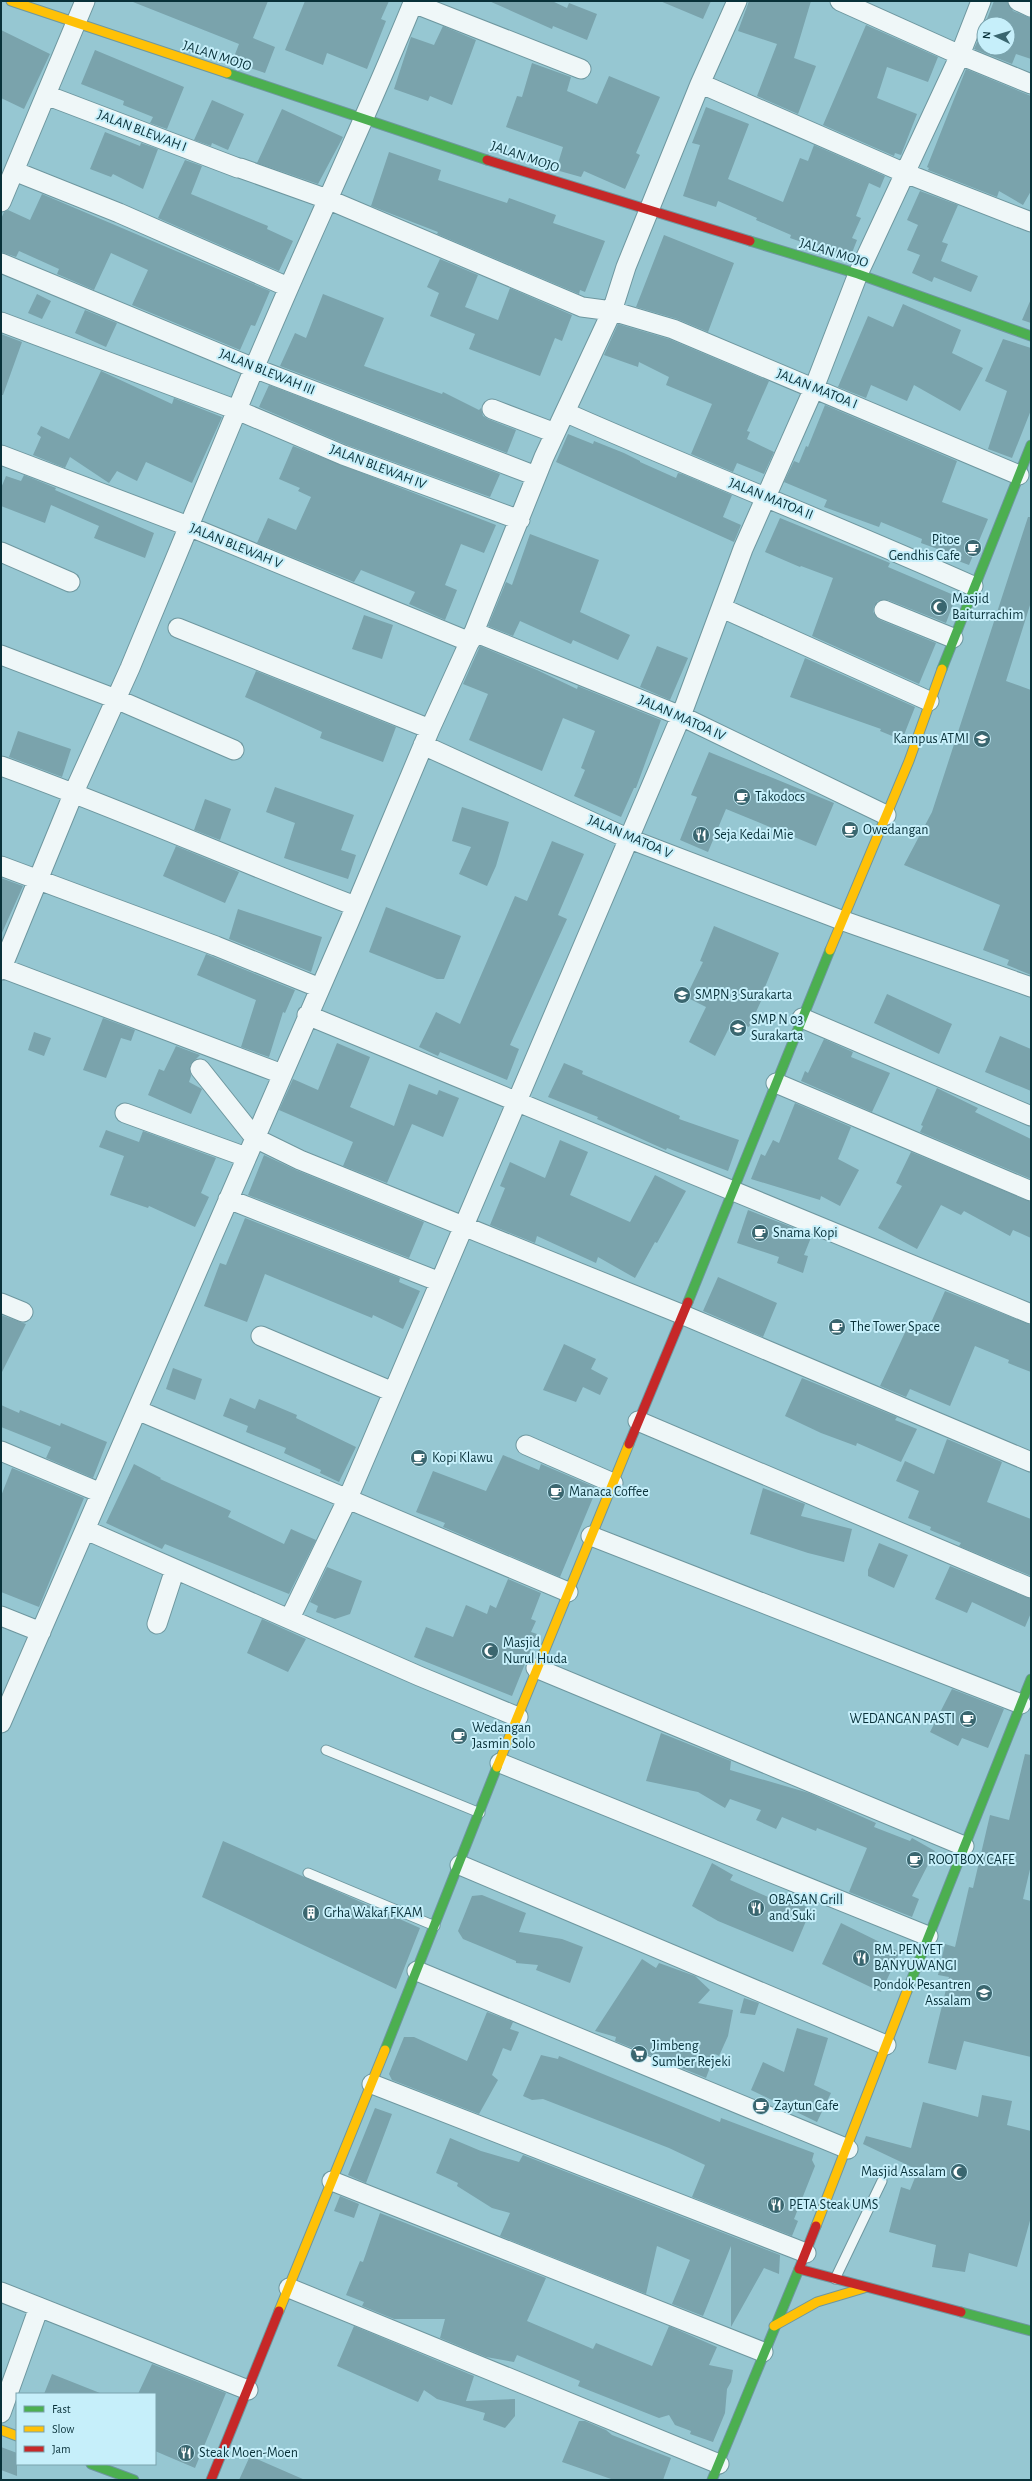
<svg xmlns="http://www.w3.org/2000/svg" width="1032" height="2481" font-family="'Alegreya Sans',sans-serif">
  <style>
    .building { fill: #7aa3ac }
    .lines { fill: none; stroke-linecap: round; stroke-linejoin: round }
    .lane-casing { stroke: #6e979f; stroke-width: 11 }
    .street-casing { stroke: #6e979f; stroke-width: 21 }
    .fast-casing { stroke: #6e979f; stroke-width: 11 }
    .slow-casing { stroke: #6e979f; stroke-width: 11 }
    .jam-casing { stroke: #6e979f; stroke-width: 11 }
    .lane { stroke: #eff7f8; stroke-width: 9 }
    .street { stroke: #eff7f8; stroke-width: 19 }
    .fast { stroke: #4caf50; stroke-width: 9 }
    .slow { stroke: #ffc107; stroke-width: 9 }
    .jam { stroke: #c62828; stroke-width: 9 }
    .labels { text-anchor: middle; dominant-baseline: central; stroke-width: 4; stroke-linejoin: round; paint-order: stroke }
    .street-label { font-size: 14px; fill: #093139; stroke: #c6effa }
    .poi-label { font-size: 14px; fill: #093139; stroke: #c6effa; text-anchor: start }
  </style>
  <rect width="100%" height="100%" fill="#96c7d2"/>
  <path class="building" d="M268 1 253 38 275 47 265 73 232 62 239 44 133 2Z
    M305 1H389L381 19 386 21 367 69 327 53 323 65 285 50Z
    M489 1H552L567 8 569 3 597 14 587 40 553 26 552 29Z
    M660 1H711L703 19Z
    M749 1H811L794 58 816 66 798 114 757 96 777 44 738 31Z
    M994 1H1007L1013 11 1031 18V59L1016 54 1012 64 974 49 984 26V48H1008V24H985Z
    M866 25 938 57 928 82 887 67 877 98 917 114 901 155 895 153 894 156 823 125Z
    M443 26 476 40 452 105 430 96 428 101 394 89 411 37 434 45Z
    M1 30 50 54 24 109 1 98Z
    M95 50 184 87 167 129 150 123 153 117 123 105 124 101 81 84Z
    M532 63 571 77 567 91 597 104 609 76 660 97 636 153 640 155 625 189 584 171 581 177 556 170 563 147 506 127 517 96 522 97Z
    M966 69 1031 96V191L1023 205 999 191 997 197 928 170 929 168 927 167Z
    M212 100 244 114 228 150 212 143 211 146 194 140Z
    M706 107 749 124 728 179 783 202 800 158 808 161 814 145 885 176 880 188 869 183 856 216 861 218 852 238 857 240 850 258 811 242 810 245 790 238 791 235 756 220 757 218 718 201 716 207 683 196 700 145 692 143Z
    M282 109 343 137 318 184 257 163Z
    M105 132 140 146 141 143 158 149 143 189 113 174 111 177 90 169Z
    M389 152 441 170 438 180 507 203 509 198 556 215 553 223 605 241 585 292 580 290 579 294 437 234 438 232 371 206Z
    M185 160 202 166 191 194 268 226 267 229 293 241 279 271 158 218Z
    M920 191 958 205 942 242 948 244 941 261 978 276 971 292 934 277 932 282 912 273 920 255 907 250 918 225 907 220Z
    M42 194 270 291 255 326 251 325 240 350 132 305 148 270 111 253 94 290 57 274 59 269 19 251 16 257 1 252V219L4 212 8 210 30 220Z
    M664 235 734 263 708 332 677 319 636 307Z
    M440 259 478 275 465 307 498 320 510 288 572 315 562 341 555 338 540 376 469 349 475 334 430 316 439 293 427 287Z
    M37 294 51 301 42 319 28 313Z
    M323 294 384 318 364 366 442 394 443 392 479 410 481 408 483 416 488 419 516 430 507 453 280 366 295 333 306 338Z
    M1031 299V323L1022 320Z
    M903 304 961 330 952 353 983 368 960 411 914 385 907 401 871 385 866 398 838 387 868 316 893 327Z
    M85 310 117 323 106 347 75 333Z
    M618 324 669 339 769 381 747 431 750 432 747 439 774 452 764 474 737 463 733 472 691 454 712 404 666 385 669 377 639 362 638 367 604 355Z
    M1 334 22 342 3 395H1Z
    M1003 339 1031 348V410L1012 458 988 449 1007 391 985 381Z
    M101 371 172 404 174 398 222 417 192 483 146 462 137 481 117 471 109 483 70 457 65 468 33 455 41 437 37 434 41 426 69 439Z
    M269 385 500 474 490 497 347 445 259 407Z
    M825 405 957 461 942 502 988 519 969 565 953 559 954 555 921 543 922 539 881 522 879 527 824 507 827 500 784 482 794 461 799 463 806 446 808 447Z
    M568 434 593 444 594 441 624 453 640 461V462L676 478 678 473 682 474 732 495 723 517 741 525 734 542 556 462Z
    M293 446 496 525 484 553 461 544 445 585 457 590 445 620 409 604 415 592 361 570 354 582 257 543 268 518 296 530 311 497 298 491 300 488 279 479Z
    M24 475 56 488 55 490 154 533 145 558 94 538 99 526 51 505 45 523 1 506V488L6 476 21 481Z
    M1028 517H1031V602L1006 681 1031 690V975L1007 965 1009 960 983 950 1000 905 904 865 932 812Z
    M780 518 890 563 888 567 956 596 946 623 888 600 878 601 874 606 873 612 880 620 936 643 919 684 812 636 833 578 801 566 800 567 765 552Z
    M530 534 599 560 580 612 630 635 618 660 573 640 571 644 520 621 513 636 488 626 506 582 512 585Z
    M364 615 393 625 382 659 352 649Z
    M480 646 537 670 577 689 578 686 580 687 661 720 636 788H634L621 817 574 796 585 770 581 768 595 731 563 718 542 771 469 740 488 694 463 684Z
    M657 646 688 658 670 700 640 687Z
    M805 658 915 707 902 740 880 731 881 729 790 697Z
    M256 671 396 727 383 762 320 738 322 732 245 697Z
    M18 731 71 749 62 777 9 757Z
    M709 752 834 803 816 846 726 809 708 852 680 840 697 797 691 795Z
    M275 787 354 815 341 850 356 855 348 879 284 858 295 823 266 812Z
    M205 799 231 809 220 840 194 830Z
    M462 807 509 822 496 866 487 886 459 874 471 847 452 841Z
    M552 841 584 854 558 915 567 919 510 1045 519 1049 507 1080 440 1052 438 1056 419 1047 436 1012 460 1024 515 896 527 901Z
    M176 846 239 872 225 903 163 876Z
    M1 878 23 886 1 935Z
    M386 907 461 936 444 979H437L369 952Z
    M238 909 322 937 311 972 229 939Z
    M714 926 779 953 760 999H762L749 1027 733 1020 715 1056 689 1042 706 1007 686 997 703 962 700 961Z
    M206 954 295 990 285 1013 283 1012 269 1057 241 1047 256 1000 197 975Z
    M887 994 952 1024 939 1054 874 1023Z
    M103 1018 135 1030 131 1041 121 1038 106 1078 83 1070Z
    M34 1032 51 1038 44 1056 28 1050Z
    M1000 1036 1031 1049V1091L985 1072Z
    M824 1039 853 1052 851 1057 890 1073 872 1112 801 1081 805 1071 808 1073Z
    M337 1043 370 1057 350 1107 394 1126 409 1084 437 1095 439 1090 459 1098 443 1137 412 1124 387 1183 343 1166 353 1142 279 1110 293 1079 318 1090Z
    M176 1046 200 1055 190 1065 191 1076 189 1082 202 1089 191 1114 148 1095 159 1069 164 1071Z
    M564 1063 583 1071 582 1074 680 1116 679 1119 739 1140 728 1171 667 1148 666 1150 597 1119 598 1117 548 1097Z
    M937 1088 978 1108 975 1112 1031 1139V1179L920 1132 923 1126 921 1125Z
    M795 1103 851 1127 838 1159 859 1170 840 1206 821 1196 820 1200 751 1179 761 1154 765 1156 773 1140 779 1143Z
    M106 1130 139 1142 143 1131 216 1158 201 1193 209 1197 195 1227 149 1206 148 1208 110 1195 124 1156 99 1147Z
    M560 1140 588 1152 570 1195 630 1222 655 1175 686 1191 657 1243 655 1242 635 1278 598 1257 596 1263 537 1236 535 1243 490 1225 505 1188 500 1186 510 1162 545 1178Z
    M911 1152 1031 1202V1238L1013 1230 1010 1236 964 1211 961 1215 941 1205 917 1249 878 1228 902 1186 896 1183Z
    M264 1155 296 1170 424 1222 409 1258 248 1195Z
    M748 1210 812 1235 804 1255 808 1256 803 1273 777 1263 779 1257 737 1243Z
    M245 1218 400 1278 399 1282 420 1291 403 1329 373 1315 372 1318 265 1274 247 1322 204 1306 220 1263 226 1265Z
    M718 1277 777 1303 763 1337 703 1311Z
    M945 1291 1031 1325V1372L1008 1363 1009 1360 975 1346 950 1406 910 1389 906 1397 880 1386 908 1326 926 1334Z
    M1 1315 26 1324 1 1374Z
    M564 1344 596 1359 591 1369 608 1378 600 1395 583 1387 576 1402 543 1390Z
    M173 1368 202 1379 195 1400 166 1389Z
    M802 1378 897 1417 895 1420 917 1429 901 1462 857 1443 856 1446 821 1433 785 1416Z
    M230 1398 255 1409 259 1399 297 1415 296 1418 356 1447 339 1482 320 1473 321 1470 284 1453 286 1448 246 1432 248 1426 223 1416Z
    M1 1405 19 1413 20 1410 60 1426 61 1423 107 1442 93 1478 46 1458 51 1447 1 1427Z
    M947 1439 1002 1462 987 1502 1031 1519V1576L959 1546 961 1543 930 1530 931 1527 908 1518 919 1491 896 1481 905 1461 934 1474Z
    M503 1455 539 1470 541 1464 597 1488 560 1577 443 1527 445 1523 416 1512 433 1471 486 1491Z
    M134 1464 161 1478 160 1479 231 1511 228 1517 284 1544 291 1529 316 1540 289 1594 165 1544 162 1549 106 1523Z
    M12 1468 84 1498 39 1607 1 1592V1496Z
    M763 1488 805 1504 801 1516 852 1529 844 1562 808 1553 750 1534Z
    M879 1543 908 1555 894 1588 868 1576V1570Z
    M950 1566 1031 1599V1613L1025 1627 972 1602 967 1613 935 1599Z
    M327 1567 362 1581 350 1614 335 1619 316 1612 318 1606 310 1602Z
    M508 1579 541 1593 531 1619 536 1621 531 1632 537 1634 512 1696 414 1657 426 1627 453 1637 466 1605 487 1614 490 1605 496 1608Z
    M262 1619 306 1639 288 1672 247 1653Z
    M952 1689 1004 1709 988 1748 962 1738 958 1746 930 1732Z
    M661 1733 731 1761 730 1770 809 1793 876 1823 874 1827 910 1841 912 1838 935 1851 912 1896 919 1899 912 1917 849 1892 867 1848 817 1828 816 1831 782 1817 776 1829 756 1820 761 1810 730 1799 725 1808 698 1792 646 1781Z
    M1025 1754 1031 1755V1865L1023 1899 1031 1901V2057L964 2041 956 2070 928 2063 949 1977 938 1975 945 1944 955 1947 969 1887 973 1888 990 1815 1009 1820Z
    M223 1841 420 1928 396 1989 202 1897Z
    M712 1863 733 1875 730 1880 779 1902 782 1895 811 1909 793 1952 718 1921 692 1906Z
    M482 1895 526 1913 519 1932 562 1939 583 1947 570 1983 536 1970 538 1965 516 1963V1961L463 1939 458 1931 472 1896Z
    M841 1923 900 1952 881 1992 822 1964Z
    M642 1959 656 1968 659 1963 695 1976 710 1990 698 2003 733 2010 728 2036 719 2056 715 2054 706 2078 615 2041 616 2037 595 2031Z
    M744 1998 759 2003 755 2015 740 2013Z
    M487 2012 513 2022 510 2029 519 2032 511 2051 503 2048 492 2075 498 2080 479 2114 392 2080 389 2074 404 2037H414L467 2061Z
    M797 2028 828 2038 814 2085 831 2093 817 2122 751 2090 763 2062 784 2072Z
    M541 2055 558 2059 559 2056 720 2122 721 2118 814 2153 812 2160 815 2166 794 2219 798 2221 792 2236 692 2197 705 2165 703 2164 669 2148 543 2099 532 2100 523 2096Z
    M982 2095 1012 2101 1007 2125 1031 2131V2217L1017 2267 969 2253 965 2272 932 2267 936 2245 889 2232 901 2187 910 2190 918 2170 863 2144 866 2136 911 2148 923 2102 978 2117Z
    M375 2108 392 2114 366 2183 348 2175Z
    M450 2138 481 2151 519 2162 523 2155 780 2255 779 2274 764 2268 731 2327V2246L703 2316 672 2304 690 2260 657 2246 646 2294 500 2236 510 2213 492 2208 457 2186 458 2183 436 2173Z
    M340 2196 359 2204 354 2218 334 2211Z
    M380 2213 546 2278 527 2321 593 2349 596 2343 652 2366 669 2326 717 2347 709 2365 733 2370 731 2382 727 2389 725 2413 713 2442 690 2434 691 2431 675 2425 669 2415 659 2418 578 2386 580 2381 517 2355 514 2362 486 2357 440 2338 445 2319H394L362 2306 364 2302 346 2295 360 2261 363 2262Z
    M354 2326 474 2376 466 2401 515 2399V2416L505 2428 483 2420 485 2413 437 2399 424 2390 418 2402 337 2366Z
    M152 2364 226 2393 195 2468 155 2451V2394H138Z
    M52 2374 100 2393V2394H44Z
    M579 2421H585L606 2430 612 2435 671 2458 663 2480H614L562 2462Z
    M1 2447 17 2453V2476L1 2470Z
    M250 2456 305 2480H239Z"/>
  <g class="lines">
    <g class="lane-casing">
      <path id="lane" d="M326 1750 480 1813
        M308 1873 435 1926
        M835 2279 882 2181"/>
    </g>
    <g class="street-casing">
      <path id="street" d="M737 1 700 84 626 267 612 311 673 329 1019 475
        M840 1 960 55 1031 84
        M1018 1 1031 7
        M706 86 905 173 1031 222
        M46 95 238 168
        M14 171 119 213 288 287
        M1 202 85 1
        M1 263 254 368 536 476
        M1 322 237 410C292 273 357 140 413 3L581 69
        M492 409 555 433
        M569 414C703 473 839 526 973 586
        M1 455 188 526 470 642
        M1 552 70 582
        M722 608 929 701
        M884 610 953 638
        M178 628 430 729
        M474 632 681 716 886 815
        M1 655 116 699 234 750
        M423 745 627 838 841 920 1031 987
        M1 766C120 809 237 861 355 906
        M1 866 216 946 320 988
        M2 968 282 1074
        M1 970 74 792 130 668 237 410 343 455 520 520
        M307 1015 1031 1314
        M802 1018 1031 1116
        M200 1069 255 1138 300 1160 681 1314 1031 1462
        M776 1083 1031 1191
        M125 1113 246 1157
        M228 1199 440 1282
        M1 1303 23 1312
        M261 1336 393 1392
        M137 1410 568 1592
        M638 1421 1031 1588
        M526 1445 613 1483
        M1 1451 101 1493
        M86 1530 419 1676 518 1717
        M591 1536 1021 1704
        M1 1616 41 1632
        M290 1618 348 1498 681 716 743 549 814 388 858 274 960 55 981 1
        M157 1624 175 1569
        M536 1668 964 1846
        M1 1723 349 922 430 729 474 632 544 457 612 311 582 307 327 199 240 168
        M500 1763 928 1936
        M460 1865 886 2045
        M417 1971 848 2149
        M372 2084 806 2253
        M332 2181 763 2352
        M289 2288 719 2464
        M1 2292 248 2390
        M1 2413 39 2307"/>
    </g>
    <g class="fast-casing">
      <path id="fast" d="M227 73 487 160
        M750 241 858 274 1031 336
        M942 669 1031 445
        M688 1302 830 950
        M907 1991 1031 1679
        M385 2050 497 1767
        M961 2312 1031 2331
        M91 2464 134 2480
        M712 2480 799 2269"/>
    </g>
    <g class="slow-casing">
      <path id="slow" d="M11 1 227 73
        M830 950 909 761 942 669
        M497 1767 629 1444
        M816 2226 907 1991
        M279 2311 385 2050
        M774 2326 817 2302 864 2288
        M1 2430 17 2436"/>
    </g>
    <g class="jam-casing">
      <path id="jam" d="M487 160 750 241
        M629 1444 688 1302
        M816 2226 799 2269 961 2312
        M211 2480 279 2311"/>
    </g>
    <use href="#lane" class="lane"/>
    <use href="#street" class="street"/>
    <use href="#fast" class="fast"/>
    <use href="#slow" class="slow"/>
    <use href="#jam" class="jam"/>
  </g>
  <defs>
    <g id="cafe-disc" transform="scale(0.9)"><circle r="9.5" fill="#3a666f" stroke="#c6effa"/><path d="M-5.5-4.5H6V0H3Q3 3.5 0 3.5H-2.5Q-5.5 3.5-5.5 0ZM3-3.2v2h1.7v-2ZM-6 4.5H4V6H-6Z" fill="#fff"/></g>
    <g id="mosque-disc" transform="scale(0.9)"><circle r="9.5" fill="#3a666f" stroke="#c6effa"/><path d="M3.5-4.9A6 6 0 1 0 3.5 4.9A5 5 0 1 1 3.5-4.9Z" fill="#fff"/></g>
    <g id="university-disc" transform="scale(0.9)"><circle r="9.5" fill="#3a666f" stroke="#c6effa"/><path d="M0-5L7-2L0 1L-7-2ZM-4 1L0 2.5L4 1V4Q0 6-4 4Z" fill="#fff"/></g>
    <g id="restaurant-disc" transform="scale(0.9)"><circle r="9.5" fill="#3a666f" stroke="#c6effa"/><path d="M-5-6h1v4h1v-4h1v4h1v-4h1v5L-1.5 .5V6h-2V.5L-5-1ZM5-6V6H3V1.5H1.5Q1.5-4 5-6Z" fill="#fff"/></g>
    <g id="school-disc" transform="scale(0.9)"><circle r="9.5" fill="#3a666f" stroke="#c6effa"/><path d="M0-5L7-2L0 1L-7-2ZM-4 1L0 2.5L4 1V4Q0 6-4 4Z" fill="#fff"/></g>
    <g id="building-disc" transform="scale(0.9)"><circle r="9.5" fill="#3a666f" stroke="#c6effa"/><path d="M-4-6H4V6H1V3H-1V6H-4ZM-2.5-4.3h1.7v1.8h-1.7ZM.8-4.3h1.7v1.8H.8ZM-2.5-1h1.7V.8h-1.7ZM.8-1h1.7V.8H.8Z" fill="#fff"/></g>
    <g id="supermarket-disc" transform="scale(0.9)"><circle r="9.5" fill="#3a666f" stroke="#c6effa"/><path d="M-6-5.5h2.5l.6 2H6L4.5 2H-2.5L-4.4-4H-6ZM-1.5 3.2a1.3 1.3 0 1 0 .1 0ZM3 3.2a1.3 1.3 0 1 0 .1 0Z" fill="#fff"/></g>
  </defs>
  <g fill-rule="evenodd">
    <use href="#cafe-disc" x="973" y="548"/>
    <use href="#mosque-disc" x="939" y="607"/>
    <use href="#university-disc" x="982" y="739"/>
    <use href="#cafe-disc" x="742" y="797"/>
    <use href="#cafe-disc" x="850" y="830"/>
    <use href="#restaurant-disc" x="701" y="835"/>
    <use href="#school-disc" x="682" y="995"/>
    <use href="#school-disc" x="738" y="1028"/>
    <use href="#cafe-disc" x="760" y="1233"/>
    <use href="#cafe-disc" x="837" y="1327"/>
    <use href="#cafe-disc" x="419" y="1458"/>
    <use href="#cafe-disc" x="556" y="1492"/>
    <use href="#mosque-disc" x="490" y="1651"/>
    <use href="#cafe-disc" x="968" y="1719"/>
    <use href="#cafe-disc" x="459" y="1736"/>
    <use href="#cafe-disc" x="915" y="1860"/>
    <use href="#restaurant-disc" x="756" y="1908"/>
    <use href="#building-disc" x="311" y="1913"/>
    <use href="#restaurant-disc" x="861" y="1958"/>
    <use href="#school-disc" x="984" y="1993"/>
    <use href="#supermarket-disc" x="639" y="2054"/>
    <use href="#cafe-disc" x="761" y="2106"/>
    <use href="#mosque-disc" x="959" y="2172"/>
    <use href="#restaurant-disc" x="776" y="2205"/>
    <use href="#restaurant-disc" x="186" y="2453"/>
  </g>
  <g class="labels">
    <g class="street-label">
      <text transform="translate(217 56) rotate(18)">JALAN MOJO</text>
      <text transform="translate(142 131) rotate(21)">JALAN BLEWAH I</text>
      <text transform="translate(525 157) rotate(19)">JALAN MOJO</text>
      <text transform="translate(834 253) rotate(17)">JALAN MOJO</text>
      <text transform="translate(267 372) rotate(22)">JALAN BLEWAH III</text>
      <text transform="translate(817 389) rotate(22)">JALAN MATOA I</text>
      <text transform="translate(378 467) rotate(21)">JALAN BLEWAH IV</text>
      <text transform="translate(771 499) rotate(22)">JALAN MATOA II</text>
      <text transform="translate(236 546) rotate(22)">JALAN BLEWAH V</text>
      <text transform="translate(682 718) rotate(24)">JALAN MATOA IV</text>
      <text transform="translate(630 837) rotate(23)">JALAN MATOA V</text>
    </g>
    <g class="poi-label">
      <text x="960" y="540" text-anchor="end">Pitoe<tspan x="960" dy="16">Gendhis Cafe</tspan></text>
      <text x="952" y="599">Masjid<tspan x="952" dy="16">Baiturrachim</tspan></text>
      <text x="969" y="739" text-anchor="end">Kampus ATMI</text>
      <text x="755" y="797">Takodocs</text>
      <text x="863" y="830">Owedangan</text>
      <text x="714" y="835">Seja Kedai Mie</text>
      <text x="695" y="995">SMPN 3 Surakarta</text>
      <text x="751" y="1020">SMP N 03<tspan x="751" dy="16">Surakarta</tspan></text>
      <text x="773" y="1233">Snama Kopi</text>
      <text x="850" y="1327">The Tower Space</text>
      <text x="432" y="1458">Kopi Klawu</text>
      <text x="569" y="1492">Manaca Coffee</text>
      <text x="503" y="1643">Masjid<tspan x="503" dy="16">Nurul Huda</tspan></text>
      <text x="955" y="1719" text-anchor="end">WEDANGAN PASTI</text>
      <text x="472" y="1728">Wedangan<tspan x="472" dy="16">Jasmin Solo</tspan></text>
      <text x="928" y="1860">ROOTBOX CAFE</text>
      <text x="769" y="1900">OBASAN Grill<tspan x="769" dy="16">and Suki</tspan></text>
      <text x="324" y="1913">Grha Wakaf FKAM</text>
      <text x="874" y="1950">RM. PENYET<tspan x="874" dy="16">BANYUWANGI</tspan></text>
      <text x="971" y="1985" text-anchor="end">Pondok Pesantren<tspan x="971" dy="16">Assalam</tspan></text>
      <text x="652" y="2046">Jimbeng<tspan x="652" dy="16">Sumber Rejeki</tspan></text>
      <text x="774" y="2106">Zaytun Cafe</text>
      <text x="946" y="2172" text-anchor="end">Masjid Assalam</text>
      <text x="789" y="2205">PETA Steak UMS</text>
      <text x="199" y="2453">Steak Moen-Moen</text>
    </g>
  </g>
  <rect width="1032" height="2481" fill="none" stroke="#093139" stroke-width="4"/>
  <rect x="16" y="2393" width="140" height="72" fill="#c6effa" stroke="#7aa3ad"/>
  <rect x="24" y="2406" width="20" height="6" fill="#4caf50" stroke="#7aa3ad"/>
  <text x="52" y="2413" font-size="12" fill="#093139">Fast</text>
  <rect x="24" y="2426" width="20" height="6" fill="#ffc107" stroke="#7aa3ad"/>
  <text x="52" y="2433" font-size="12" fill="#093139">Slow</text>
  <rect x="24" y="2446" width="20" height="6" fill="#c62828" stroke="#7aa3ad"/>
  <text x="52" y="2453" font-size="12" fill="#093139">Jam</text>
  <g transform="translate(996 36) rotate(275)"><circle r="19" fill="#c6effa" stroke="#7aa3ad"/>
  <path d="M0-3L7 15L0 10L-7 15Z" fill="#3a666f"/>
  <text y="-6" font-size="11" font-weight="bold" text-anchor="middle" fill="#093139">N</text>
  </g>
</svg>
